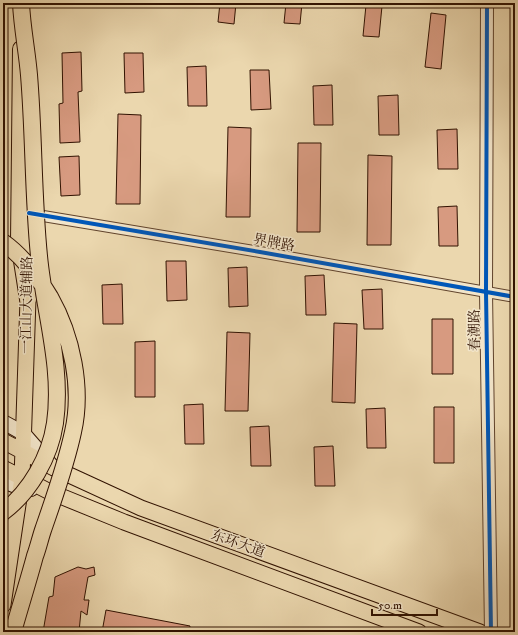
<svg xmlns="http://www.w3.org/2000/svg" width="518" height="635" font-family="'IM FELL DW Pica','Noto Serif SC',serif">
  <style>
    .building { fill: #d79a80; stroke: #311201 }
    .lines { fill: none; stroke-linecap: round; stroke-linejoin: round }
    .minor-casing { stroke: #60432c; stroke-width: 12 }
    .tertiary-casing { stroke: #60432c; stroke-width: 14 }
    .secondary-casing { stroke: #311201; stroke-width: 16 }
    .primary-casing { stroke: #311201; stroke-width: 17 }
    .trunk-casing { stroke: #311201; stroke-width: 18 }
    .minor { stroke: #f2e5ca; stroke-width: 10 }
    .tertiary { stroke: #f2e5ca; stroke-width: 12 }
    .secondary { stroke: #f2e5ca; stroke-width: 14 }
    .primary { stroke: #ebd7ae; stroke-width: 15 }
    .trunk { stroke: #ebd7ae; stroke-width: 16 }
    .trunk-bridge-casing { stroke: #311201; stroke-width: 18; stroke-linecap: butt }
    .trunk-bridge { stroke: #ebd7ae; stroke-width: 16 }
    .cycleway-casing { stroke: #f2e5ca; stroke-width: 6 }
    .cycleway { stroke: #0057b8; stroke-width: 4 }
    .labels { text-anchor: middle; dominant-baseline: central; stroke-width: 3; stroke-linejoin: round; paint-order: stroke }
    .street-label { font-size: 14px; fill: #311201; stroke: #f2e5ca }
  </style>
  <rect width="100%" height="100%" fill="#ebd7ae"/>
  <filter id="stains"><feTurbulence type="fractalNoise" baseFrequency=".005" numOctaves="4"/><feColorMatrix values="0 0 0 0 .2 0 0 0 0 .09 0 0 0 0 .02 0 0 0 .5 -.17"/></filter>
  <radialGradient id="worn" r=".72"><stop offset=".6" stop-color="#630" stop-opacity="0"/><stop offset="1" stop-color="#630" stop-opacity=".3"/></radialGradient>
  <path class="building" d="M220 3H236L234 24 218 22Z
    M286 3H302L300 24 284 23Z
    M366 5 382 6 379 37 363 36Z
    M431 13 446 15 441 69 425 67Z
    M81 52 82 91 78 92 80 142 60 143 59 104 63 103 62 53Z
    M124 53H143L144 92 125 93Z
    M206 66 207 106H188L187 67Z
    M250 70H269L271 109 251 110Z
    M332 85 333 125H314L313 86Z
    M398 95 399 135H379L378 96Z
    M118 114 141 115 140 204H116Z
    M228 127 251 128 250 217H226Z
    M457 129 458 169H438L437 130Z
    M298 143H321L320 232H297Z
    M368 155 392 156 391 245H367Z
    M79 156 80 195 61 196 59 157Z
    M457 206 458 246H439L438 207Z
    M166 261H186L187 300 167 301Z
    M247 267 248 306 229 307 228 268Z
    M324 275 326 315H306L305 276Z
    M122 284 123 324H103L102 285Z
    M382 289 383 329H364L362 290Z
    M432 319H453V374H432Z
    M334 323 357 324 355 403 332 402Z
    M227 332 250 333 248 411H225Z
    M155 341V397H135V342Z
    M203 404 204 444H185L184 405Z
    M434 407H454V463H434Z
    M385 408 386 448H367L366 409Z
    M269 426 271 466H251L250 427Z
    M333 446 335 486H315L314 447Z
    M78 567 86 569 94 567 95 575 88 577 84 600H89L87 615 81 611 79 632H43L49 597 53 596 55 577Z
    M106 610 190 626 189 632H102Z"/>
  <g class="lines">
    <g class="minor-casing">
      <path id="minor" d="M31 214 260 252 515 297"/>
    </g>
    <g class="tertiary-casing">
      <path id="tertiary" d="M487 3 486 292 491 632"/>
    </g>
    <g class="secondary-casing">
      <path id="secondary" d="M3 422 23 433 51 465
        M3 481 21 488 31 489"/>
    </g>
    <g class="primary-casing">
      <path id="primary" d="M3 441 54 468 141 508 480 632
        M3 468 48 491 124 522 419 632
        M3 605 22 478 28 299 29 208"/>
    </g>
    <g class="trunk-casing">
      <path id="trunk" d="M21 49 19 242 28 299"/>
    </g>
    <use href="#minor" class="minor"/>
    <use href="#tertiary" class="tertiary"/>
    <use href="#secondary" class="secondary"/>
    <use href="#primary" class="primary"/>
    <use href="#trunk" class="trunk"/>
    <g class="trunk-bridge-casing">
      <path id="trunk-bridge" d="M3 242C23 256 38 277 50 297 72 336 83 388 73 432 66 465 54 498 43 530 40 539 38 548 35 556 28 582 20 607 13 632
        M3 512C30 492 50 457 55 423 63 367 44 311 39 256 33 196 34 135 29 75 27 51 22 27 21 3"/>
    </g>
    <use href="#trunk-bridge" class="trunk-bridge"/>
    <g class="cycleway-casing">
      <path id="cycleway" d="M487 3 486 292 491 632
        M29 213 260 252 515 297"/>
    </g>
    <use href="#cycleway" class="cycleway"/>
  </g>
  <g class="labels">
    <g class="street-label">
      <text transform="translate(274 243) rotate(10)">界牌路</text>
      <text transform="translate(27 305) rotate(-89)">一江山大道辅路</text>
      <text transform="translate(475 330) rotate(-91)">春潮路</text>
      <text transform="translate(238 544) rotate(20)">东环大道</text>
    </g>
  </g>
  <rect width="518" height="635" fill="none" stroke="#ebd7ae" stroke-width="16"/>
  <rect x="4" y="4" width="510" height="627" fill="none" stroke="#311201" stroke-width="2"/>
  <rect x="8" y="8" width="502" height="619" fill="none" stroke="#311201"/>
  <path d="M372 609v6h65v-6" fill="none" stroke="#311201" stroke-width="2"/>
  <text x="378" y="609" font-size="12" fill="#311201" stroke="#f2e5ca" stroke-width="3" paint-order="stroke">50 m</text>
  <rect width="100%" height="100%" filter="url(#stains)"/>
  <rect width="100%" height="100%" fill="url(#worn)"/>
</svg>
